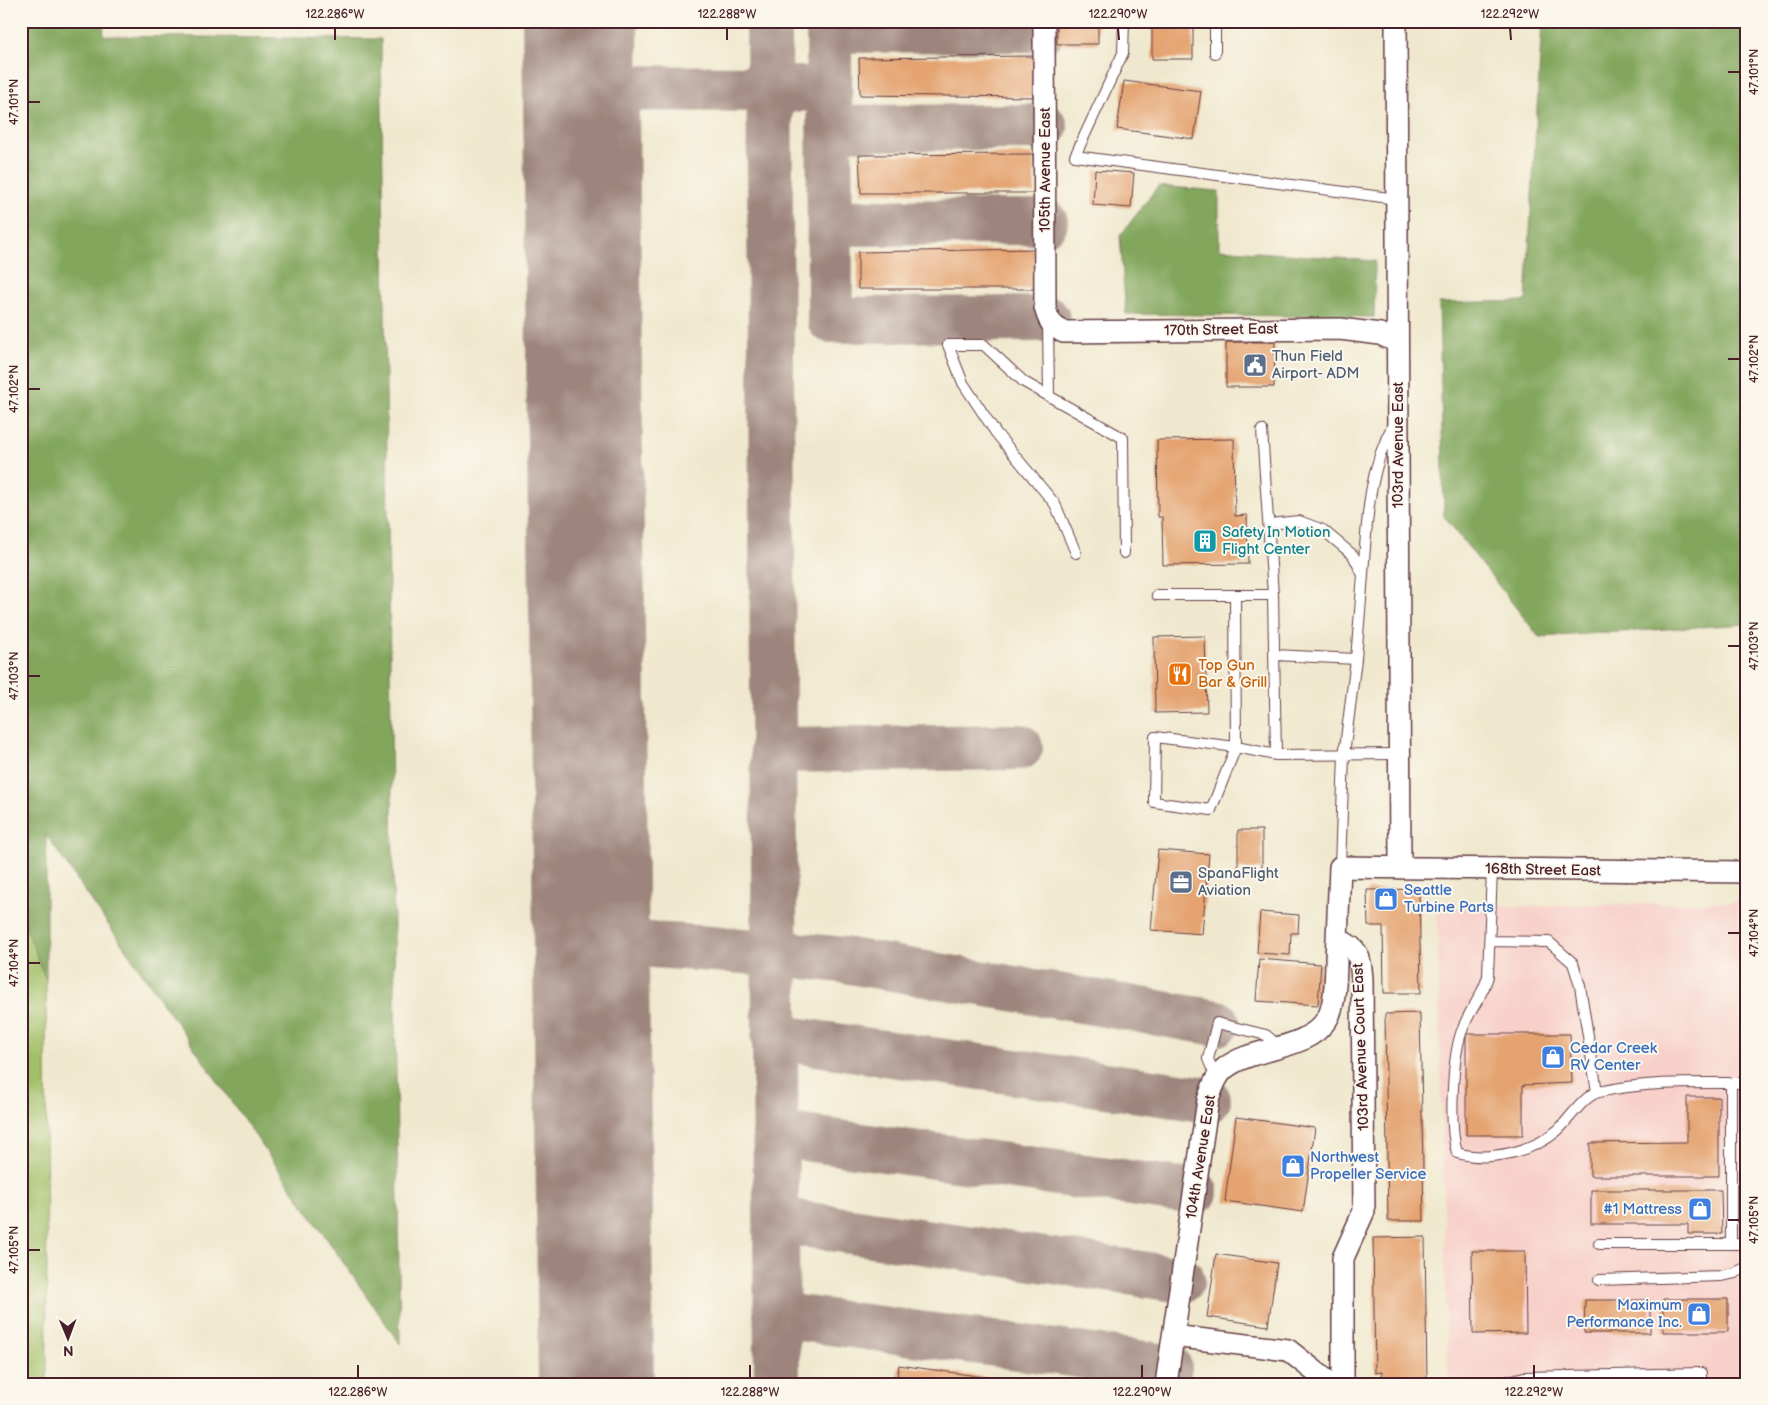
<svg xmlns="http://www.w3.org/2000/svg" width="1768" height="1405" font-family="'Balsamiq Sans',sans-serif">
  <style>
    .built { fill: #f7d0c9 }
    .green { fill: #a2bf67; stroke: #766f49 }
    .forest { fill: #81a65c; stroke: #666244 }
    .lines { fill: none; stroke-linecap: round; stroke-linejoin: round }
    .taxiway { stroke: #9d847c; stroke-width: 46 }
    .runway { stroke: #9d847c; stroke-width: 116 }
    .building { fill: #e4a36f }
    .service-casing { stroke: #633d43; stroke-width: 12 }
    .minor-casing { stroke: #633d43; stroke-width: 24 }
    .service { stroke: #fff; stroke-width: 10 }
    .minor { stroke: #fff; stroke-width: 21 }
    .ticks { fill: none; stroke: #4a1f2b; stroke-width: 2 }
    .labels { text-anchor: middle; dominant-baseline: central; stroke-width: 4; stroke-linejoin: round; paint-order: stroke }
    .street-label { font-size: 15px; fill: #4a1f2b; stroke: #fbf7ec }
    .service-label { font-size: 15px; fill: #4e5e75; stroke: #fbf7ec; text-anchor: start }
    .culture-label { font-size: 15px; fill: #0d838f; stroke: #fbf7ec; text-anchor: start }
    .food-label { font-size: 15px; fill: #c56008; stroke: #fbf7ec; text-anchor: start }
    .shop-label { font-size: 15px; fill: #366cbe; stroke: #fbf7ec; text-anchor: start }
    .neatline { fill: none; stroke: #4a1f2b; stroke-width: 2 }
    .ticks-label { font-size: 12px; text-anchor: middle; fill: #4a1f2b }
  </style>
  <rect width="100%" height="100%" fill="#fbf7ec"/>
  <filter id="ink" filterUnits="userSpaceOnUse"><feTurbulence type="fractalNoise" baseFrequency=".02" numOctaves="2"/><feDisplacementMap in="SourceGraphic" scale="10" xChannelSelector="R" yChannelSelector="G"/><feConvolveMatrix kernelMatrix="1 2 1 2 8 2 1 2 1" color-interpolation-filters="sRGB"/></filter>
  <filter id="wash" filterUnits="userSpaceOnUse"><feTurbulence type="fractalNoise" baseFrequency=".0096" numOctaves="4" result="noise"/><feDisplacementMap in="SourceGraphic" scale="20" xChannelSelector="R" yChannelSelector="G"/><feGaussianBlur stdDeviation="1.12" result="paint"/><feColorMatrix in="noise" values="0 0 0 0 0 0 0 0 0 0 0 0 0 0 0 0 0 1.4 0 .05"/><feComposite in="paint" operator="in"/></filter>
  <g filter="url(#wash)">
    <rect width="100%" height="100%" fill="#f0e8ce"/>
    <path class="built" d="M1738 902 1747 1384H1448L1437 908Z"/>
    <path class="green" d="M21 914 46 980 47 1384H21Z"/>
    <path class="forest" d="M21 21H103L104 36 381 39 400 1344 46 835V980L21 914Z
      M1542 21H1747V624L1539 637 1444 516 1439 303 1526 301Z
      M1158 186 1219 191V249L1375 261 1374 317 1126 314 1120 236Z"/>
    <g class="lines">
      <path class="taxiway" d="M769 21 777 1384
        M829 21 830 320 1047 319
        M829 30 1044 29
        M581 88 801 89
        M829 128 1045 127
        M830 223 1045 222
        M773 750 1020 747
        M591 941 774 953 844 960 1217 1023
        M774 1037 1208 1100
        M775 1134 1195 1192
        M776 1220 1182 1280
        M776 1315 1169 1367"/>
      <path class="runway" d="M580 21 596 1384"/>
    </g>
    <g id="blocks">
      <path class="building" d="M1057 21H1098V44H1057Z
        M1152 21H1193V59H1152Z
        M1034 56 1033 97 860 95 859 58Z
        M1124 81 1201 91 1194 139 1117 129Z
        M1033 154 1035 193H861L859 155Z
        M1095 170 1134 173 1131 208 1093 205Z
        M1035 249 1034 289H858V252Z
        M1226 342H1275L1274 387H1226Z
        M1234 439 1235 516 1247 515 1248 564 1163 565 1162 517H1158L1157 440Z
        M1205 636 1207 712 1155 713 1154 637Z
        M1238 830H1262V869H1238Z
        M1158 850 1209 854 1202 934 1151 930Z
        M1419 889 1421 993H1384L1383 926H1368L1367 890Z
        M1260 912 1299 915 1298 933H1291L1290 955 1257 953Z
        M1259 959 1321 964 1318 1005 1256 1001Z
        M1420 1013 1424 1221H1388L1385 1014Z
        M1466 1034H1570L1572 1083 1523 1085V1135H1466Z
        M1687 1097H1719V1176H1590V1143L1687 1142Z
        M1236 1117 1315 1128 1303 1212 1225 1201Z
        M1591 1190H1721L1722 1234H1688V1224H1591Z
        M1425 1237 1427 1384H1383L1382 1372 1375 1373 1373 1238Z
        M1472 1251H1525L1526 1333 1473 1334Z
        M1216 1254 1277 1263 1268 1326 1207 1317Z
        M1663 1299H1728V1332H1663Z
        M1585 1300H1650V1333H1584Z
        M899 1365 1026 1383V1384H896Z"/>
    </g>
  </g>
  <g filter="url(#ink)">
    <use href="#blocks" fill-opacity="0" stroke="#633d43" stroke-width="1"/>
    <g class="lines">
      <g class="service-casing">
        <path id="service" d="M1124 21 1123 53 1075 156 1397 199
          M1215 21V53
          M1048 322 1049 396
          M1262 430 1273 595 1276 755
          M1270 524 1299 521 1323 530 1353 555 1363 575 1356 659
          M1076 553 1055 504 996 433 963 383 948 345H984L1024 382 1123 438 1124 553
          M1363 574C1367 522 1368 470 1394 423
          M1157 595H1273
          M1235 595 1236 747 1155 737 1154 802 1211 810 1236 747 1276 755 1399 754
          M1275 655 1356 659 1344 755 1340 867
          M1492 869 1488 976C1483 996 1470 1009 1463 1028 1452 1054 1449 1126 1457 1153 1489 1162 1533 1152 1558 1130 1569 1120 1584 1095 1599 1092 1648 1081 1698 1083 1747 1083
          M1490 941 1549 942 1573 963 1580 986 1597 1092
          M1216 1078 1208 1059 1217 1023 1266 1035 1280 1047
          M1599 1244H1747
          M1731 1244V1083
          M1599 1280 1720 1276 1735 1273 1747 1267
          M1497 1384 1524 1377 1701 1373V1384"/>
      </g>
      <g class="minor-casing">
        <path id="minor" d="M1044 21 1045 307C1048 320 1051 325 1063 332L1340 329 1380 334 1397 342
          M1396 21 1400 868
          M1173 1336 1288 1350 1331 1384
          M1166 1384 1208 1100C1212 1089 1215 1077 1224 1069 1253 1045 1305 1053 1327 1019 1338 1002 1335 960 1337 939
          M1343 1384V1258L1364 1211 1362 979C1360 956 1359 948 1337 939L1340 867 1747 872"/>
      </g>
      <use href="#service" class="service"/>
      <use href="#minor" class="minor"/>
    </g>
  </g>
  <path class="ticks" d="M335 28V40M727 28V40M1118 28 1119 40M1510 28 1511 40M1728 72H1740M28 102H40M1728 359H1740M28 389H40M1728 646H1740M28 676H40M1728 933H1740M28 963H40M1728 1220H1740M28 1250H40M358 1365V1378M750 1365V1378M1142 1365V1378M1534 1365V1378"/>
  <defs>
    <g id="civic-square" transform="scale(1.25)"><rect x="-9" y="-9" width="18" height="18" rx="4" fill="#5c6f8a" stroke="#fbf7ec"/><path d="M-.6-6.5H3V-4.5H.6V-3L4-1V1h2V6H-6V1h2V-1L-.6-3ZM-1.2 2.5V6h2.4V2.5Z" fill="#fff"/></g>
    <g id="building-square" transform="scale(1.25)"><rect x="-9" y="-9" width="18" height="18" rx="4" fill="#0f9aa8" stroke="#fbf7ec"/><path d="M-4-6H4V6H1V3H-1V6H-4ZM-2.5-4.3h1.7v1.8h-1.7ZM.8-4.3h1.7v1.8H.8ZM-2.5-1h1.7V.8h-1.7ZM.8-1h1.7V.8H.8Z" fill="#fff"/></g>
    <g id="restaurant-square" transform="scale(1.25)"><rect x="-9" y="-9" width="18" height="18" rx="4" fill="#e8710a" stroke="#fbf7ec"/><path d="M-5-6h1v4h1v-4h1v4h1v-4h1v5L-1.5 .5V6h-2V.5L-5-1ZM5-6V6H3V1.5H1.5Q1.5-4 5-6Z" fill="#fff"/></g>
    <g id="office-square" transform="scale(1.25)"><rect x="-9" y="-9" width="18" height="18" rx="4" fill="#5c6f8a" stroke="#fbf7ec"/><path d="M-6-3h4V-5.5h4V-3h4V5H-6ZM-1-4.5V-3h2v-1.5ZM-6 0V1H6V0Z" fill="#fff"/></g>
    <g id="shop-square" transform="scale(1.25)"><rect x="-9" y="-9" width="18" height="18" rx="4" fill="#3f7fe0" stroke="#fbf7ec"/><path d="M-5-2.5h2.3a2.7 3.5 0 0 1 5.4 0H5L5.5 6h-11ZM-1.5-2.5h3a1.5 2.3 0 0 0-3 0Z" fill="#fff"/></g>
  </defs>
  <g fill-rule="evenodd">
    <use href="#civic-square" x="1255" y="365"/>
    <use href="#building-square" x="1205" y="541"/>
    <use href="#restaurant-square" x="1180" y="674"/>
    <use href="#office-square" x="1181" y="882"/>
    <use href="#shop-square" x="1386" y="899"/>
    <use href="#shop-square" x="1553" y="1057"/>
    <use href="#shop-square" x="1293" y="1166"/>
    <use href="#shop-square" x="1700" y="1209"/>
    <use href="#shop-square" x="1699" y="1314"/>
  </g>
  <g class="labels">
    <g class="street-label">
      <text transform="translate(1045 170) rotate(-90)">105th Avenue East</text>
      <text transform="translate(1221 330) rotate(-1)">170th Street East</text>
      <text transform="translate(1398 445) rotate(-90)">103rd Avenue East</text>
      <text transform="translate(1543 870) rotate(1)">168th Street East</text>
      <text transform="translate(1361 1047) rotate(-92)">103rd Avenue Court East</text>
      <text transform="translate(1201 1157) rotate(-81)">104th Avenue East</text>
    </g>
    <g class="service-label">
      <text x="1272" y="356">Thun Field<tspan x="1272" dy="17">Airport- ADM</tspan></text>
      <text x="1198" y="873">SpanaFlight<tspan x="1198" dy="17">Aviation</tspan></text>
    </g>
    <g class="culture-label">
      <text x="1222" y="532">Safety In Motion<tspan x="1222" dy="17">Flight Center</tspan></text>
    </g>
    <g class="food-label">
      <text x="1198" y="665">Top Gun<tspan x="1198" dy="17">Bar &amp; Grill</tspan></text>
    </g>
    <g class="shop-label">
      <text x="1404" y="890">Seattle<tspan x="1404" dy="17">Turbine Parts</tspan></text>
      <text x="1570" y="1048">Cedar Creek<tspan x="1570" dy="17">RV Center</tspan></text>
      <text x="1310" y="1157">Northwest<tspan x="1310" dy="17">Propeller Service</tspan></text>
      <text x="1682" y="1209" text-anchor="end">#1 Mattress</text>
      <text x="1682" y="1305" text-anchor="end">Maximum<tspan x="1682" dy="17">Performance Inc.</tspan></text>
    </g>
  </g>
  <rect width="1768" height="1405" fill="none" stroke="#fbf7ec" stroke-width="55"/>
  <g transform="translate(68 1338) rotate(179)" stroke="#fbf7ec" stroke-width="4" paint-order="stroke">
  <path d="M0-4L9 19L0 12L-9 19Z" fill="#4a1f2b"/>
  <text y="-8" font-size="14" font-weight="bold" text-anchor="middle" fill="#4a1f2b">N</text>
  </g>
  <rect x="28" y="28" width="1712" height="1350" class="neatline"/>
  <g class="ticks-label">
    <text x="335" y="18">122.286°W</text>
    <text x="727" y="18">122.288°W</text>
    <text x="1118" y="18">122.290°W</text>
    <text x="1510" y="18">122.292°W</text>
    <text transform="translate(1754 72) rotate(-90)" y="4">47.101°N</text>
    <text transform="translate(14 102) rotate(-90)" y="4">47.101°N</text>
    <text transform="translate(1754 359) rotate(-90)" y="4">47.102°N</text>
    <text transform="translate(14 389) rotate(-90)" y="4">47.102°N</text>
    <text transform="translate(1754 646) rotate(-90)" y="4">47.103°N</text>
    <text transform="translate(14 676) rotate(-90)" y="4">47.103°N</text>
    <text transform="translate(1754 933) rotate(-90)" y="4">47.104°N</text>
    <text transform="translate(14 963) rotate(-90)" y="4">47.104°N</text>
    <text transform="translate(1754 1220) rotate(-90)" y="4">47.105°N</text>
    <text transform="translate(14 1250) rotate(-90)" y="4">47.105°N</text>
    <text x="358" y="1396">122.286°W</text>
    <text x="750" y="1396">122.288°W</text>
    <text x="1142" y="1396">122.290°W</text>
    <text x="1534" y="1396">122.292°W</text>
  </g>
</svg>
